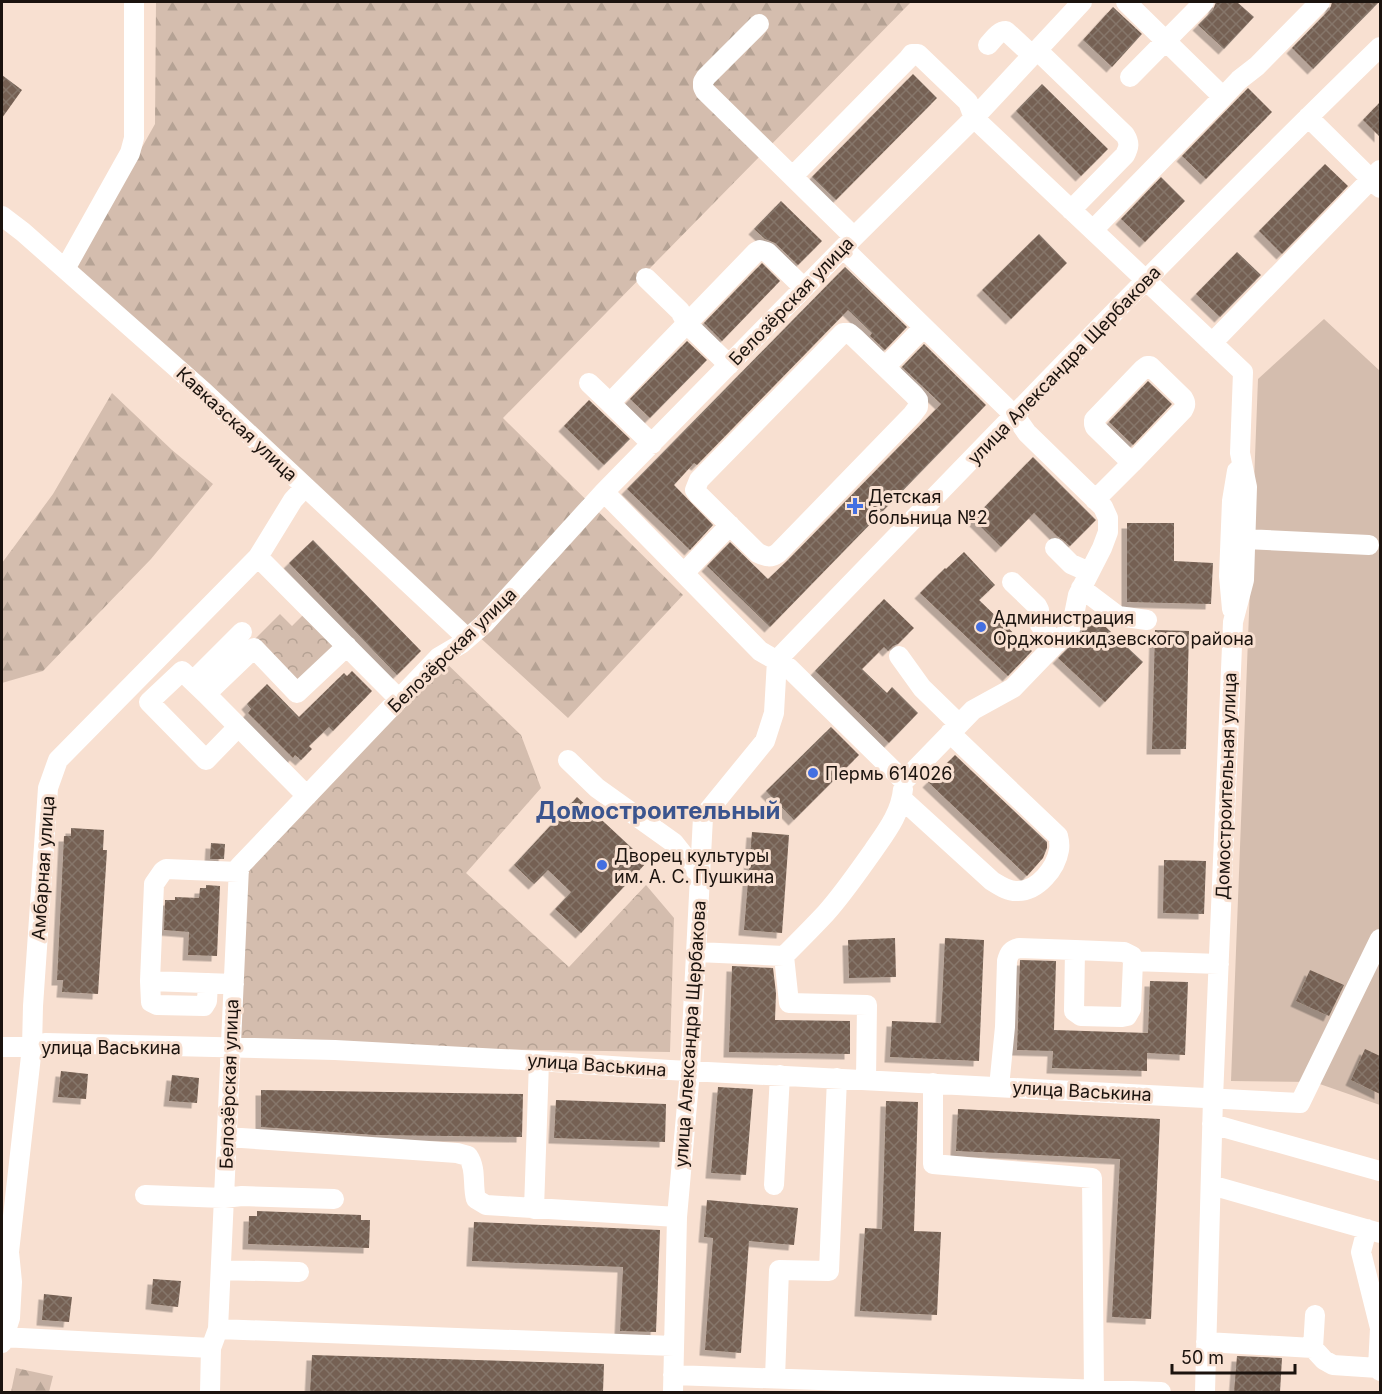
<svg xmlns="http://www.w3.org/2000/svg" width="1382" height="1394" font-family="Inter,sans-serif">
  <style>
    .forest { fill: url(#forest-firs) }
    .park { fill: url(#park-crowns) }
    .garden { fill: #d4bdae }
    .building { fill: url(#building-cross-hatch); filter: url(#shadow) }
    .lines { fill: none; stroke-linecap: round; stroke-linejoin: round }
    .minor { stroke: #fff; stroke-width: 20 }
    .poi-dot { fill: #446fe1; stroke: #f8e0d1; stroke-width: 2 }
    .labels { text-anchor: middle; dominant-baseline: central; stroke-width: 6; stroke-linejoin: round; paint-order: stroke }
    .street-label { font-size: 18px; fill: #1b130e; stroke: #f8e0d1 }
    .poi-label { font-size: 18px; fill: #1b130e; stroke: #f8e0d1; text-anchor: start }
    .district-label { font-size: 24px; font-weight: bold; fill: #3b548e; stroke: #f8e0d1 }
  </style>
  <defs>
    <pattern id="forest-firs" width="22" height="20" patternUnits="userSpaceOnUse" patternTransform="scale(1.5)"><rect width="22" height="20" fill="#d4bdae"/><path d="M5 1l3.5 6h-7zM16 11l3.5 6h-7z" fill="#b5a294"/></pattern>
    <pattern id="park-crowns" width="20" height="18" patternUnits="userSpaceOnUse" patternTransform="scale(1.5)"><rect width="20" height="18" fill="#d4bdae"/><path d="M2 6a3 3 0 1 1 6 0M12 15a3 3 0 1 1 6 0" fill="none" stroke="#b5a294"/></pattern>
    <pattern id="building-cross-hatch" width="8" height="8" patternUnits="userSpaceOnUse" patternTransform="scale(1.5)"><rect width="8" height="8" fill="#746052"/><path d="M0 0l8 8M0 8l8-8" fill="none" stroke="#86766b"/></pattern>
    <filter id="shadow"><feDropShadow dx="-5.5" dy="5.5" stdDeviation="0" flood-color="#0004"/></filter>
  </defs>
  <rect width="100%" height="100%" fill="#f8e0d1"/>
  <path class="forest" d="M156 2H911L503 418 683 595 568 718 75 267 155 124Z
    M112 393 172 450 213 484 151 559 43 671 2 683V563L53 494Z
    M16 1368 53 1376 49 1392H11Z"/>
  <path class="park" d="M306 612 338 644 298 684 254 640 280 614 292 626Z
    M442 659 521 735 541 788 466 873 569 967 646 885 674 918 670 1052 233 1045 240 875Z"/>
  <path class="garden" d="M1324 319 1380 371V1105L1314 1082 1231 1081 1258 379Z"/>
  <path class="building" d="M1216 2H1237L1254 17 1224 49 1198 25 1213 10Z
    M1332 2H1379L1313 69 1292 48 1329 10 1331 6Z
    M1113 7 1142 34 1112 67 1083 40Z
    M913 74 937 98 836 200 812 177Z
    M2 75 22 90 2 118Z
    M1042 84 1108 149 1081 176 1016 111Z
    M1248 88 1272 112 1206 179 1182 156Z
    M1380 102V137L1363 120Z
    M1325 164 1348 186 1282 254 1259 231Z
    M1161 177 1185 201 1145 242 1121 219Z
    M781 201 822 241 798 265 775 243 765 239 754 229Z
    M1039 234 1067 263 1011 319 982 290Z
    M1237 252 1261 275 1220 317 1196 294Z
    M762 263 780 281 722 341 704 323Z
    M845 267 907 327 885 350 870 336 872 333 848 310 697 465 694 463 674 485 713 525 690 550 627 489Z
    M687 341 707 360 650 418 630 399Z
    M924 344 986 405 770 627 707 566 730 542 768 579 787 561 941 404 902 367Z
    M1148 381 1172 404 1133 445 1109 422Z
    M589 400 630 439 604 465 564 426Z
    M1033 457 1096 520 1070 546 1063 540 1057 536 1034 513 1001 547 973 519Z
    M1127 523H1174V561L1213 563 1211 604 1127 602Z
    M313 540 421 651 397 675 289 563Z
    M964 552 995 585 979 600 1032 651 1008 676 920 593 945 568 946 569Z
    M884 599 914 628 898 644 893 646 888 651 884 647 862 669 887 693 892 687 918 713 889 743 815 671Z
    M1093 615 1143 662 1105 702 1058 658 1077 639 1082 632 1084 625Z
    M1155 630 1189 631 1186 749H1152Z
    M352 671 372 691 333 731 329 727 309 746 312 749 301 760 295 755 293 758 248 713 251 709 247 704 267 684 299 717 344 673 347 676Z
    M831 727 859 755 794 820 766 791Z
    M955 755 1047 842V848L1043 858 1027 876 928 782Z
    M577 797 647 862 581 933 555 909 571 892 548 870 534 884 514 865Z
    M71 828 104 830 103 850H107L98 994 62 992 63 980H57L64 836H71Z
    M752 832 789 835 782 933 744 930Z
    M211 843 225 844 224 859H210Z
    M1164 860 1206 861 1204 914 1163 913Z
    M206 885 220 886 217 956 188 955 189 932 164 930 165 900H175V897L199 898 200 888H206Z
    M895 938 896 977 849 978 848 940Z
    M945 938 984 940 979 1061 890 1057 892 1021 941 1023Z
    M1020 960 1056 961 1054 1030 1148 1033 1150 981 1188 982 1185 1055 1147 1053V1071L1052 1068 1053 1051 1017 1050Z
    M732 966 773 968 776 993 775 1020 850 1021V1054L729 1052Z
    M1310 970 1344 985 1329 1016 1296 1001Z
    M1365 1049 1380 1056V1094L1351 1080Z
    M61 1071 88 1074 86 1099 58 1097Z
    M172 1075 199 1078 197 1103 169 1101Z
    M718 1087 753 1089 746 1175 711 1173Z
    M261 1090 523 1094 522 1137 375 1135 261 1127Z
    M556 1100 666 1104 665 1142 554 1138Z
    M886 1101 918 1102 914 1231 941 1232 937 1315 860 1311 865 1228 882 1229Z
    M958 1109 1160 1119 1151 1319 1112 1317 1120 1159 956 1151Z
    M707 1200 798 1208 794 1245 749 1241 741 1353 705 1350 713 1238 704 1237Z
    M257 1211 361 1215V1220H370L369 1248 248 1244 249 1216H257Z
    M474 1222 660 1230 656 1332 620 1331 623 1267 472 1261Z
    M153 1279 181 1281 178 1307 151 1304Z
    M44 1294 72 1297 69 1322 42 1320Z
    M312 1355 604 1364 603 1392H310Z
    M1237 1356 1282 1358 1280 1392H1234Z"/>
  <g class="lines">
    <path class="minor" d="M1126 2 1223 97 1239 80 1257 66 1320 2
      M759 24 706 77 703 82V87L705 91 854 237
      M988 45C993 40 998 31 1006 31L1032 55
      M1037 50 1125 135C1130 143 1129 147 1125 155L1071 210
      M1130 77 1204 2
      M1308 117 1380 188
      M793 176 908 59 912 54H918L968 102 974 118 1243 372 1240 453 1247 487 1244 580 1233 622 1213 1098 1205 1392
      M2 216 23 232 204 392 467 638
      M1093 230 1223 97
      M65 269 130 153 134 138V2
      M646 278 680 311 687 324 729 365
      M843 333H849L855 338 914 395 918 400V407L912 415 778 553C771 558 766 557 758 553L698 494 695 490 699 480Z
      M1212 343 1380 170
      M885 367 924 327
      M589 383 610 403
      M652 444 610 403 756 252 760 250 767 252 804 288
      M604 492 760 651 789 668 904 781 973 710 1013 688 1067 632 1072 625 1078 595 1102 548 1108 532V518L1103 507 1027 433 1015 416 843 248
      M1095 500 1132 463 1095 427 1094 424V420L1143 369 1147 366H1150L1183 398C1186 403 1186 405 1183 410L1132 463
      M1245 539 1369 545
      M1055 548 1071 564 1089 572
      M258 557 399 699
      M684 573 730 525
      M1012 582 1037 606 1039 610 1040 625 1057 643
      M1081 588 1118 616 1147 620
      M1232 609 1229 576 1232 501 1237 471
      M899 656 922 688 959 724
      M193 681 242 632
      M206 694 182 671 149 702 206 760 238 727
      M568 760 597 788 674 843 700 876
      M307 796 206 694 254 648 297 693 347 646
      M902 799 992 881C1000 886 1009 892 1018 891 1038 891 1056 868 1059 850 1060 845 1059 840 1058 836L950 733
      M697 952 784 956 789 1003 867 1005 866 1080
      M784 956C798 942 812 928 826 913 843 894 858 872 873 851 886 832 901 813 903 789
      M1133 961 1131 1009 1127 1016 1122 1017 1081 1016 1074 1011 1075 950 1124 952 1132 956 1133 961 1219 964
      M150 981 151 1002 157 1005 204 1006 207 1001 208 983
      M234 984 150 981 154 884 163 871 166 869 239 872
      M2 1047H32L45 1043 335 1050 539 1061 670 1070 1300 1103 1380 939
      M933 1083V1164L1092 1178 1094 1390
      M999 1087 1005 1027 1007 961C1009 953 1011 950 1019 948L1075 950
      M1212 1124 1380 1171
      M227 1137 457 1153 468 1156C477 1169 472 1185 476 1199L486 1205 677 1217
      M774 1185 780 1075
      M1211 1185 1380 1233
      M145 1195 224 1198 242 1196 334 1199
      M534 1209 539 1061
      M1367 1229 1361 1252 1380 1328 1378 1368 1380 1371
      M221 1270 299 1272
      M218 1329 674 1346
      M2 1337 211 1348
      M1206 1342 1313 1348 1324 1360 1333 1365 1378 1368
      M2 1343 10 1318 12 1282 9 1252 32 1047 33 1006 48 788 58 760 258 557 293 500 305 487
      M1313 1348 1315 1315
      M673 1375 1161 1392
      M775 1378 779 1270 829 1271 837 1078
      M210 1392 211 1348 218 1329 239 867 439 657 461 644 484 624 604 492 854 237 974 118 1082 2
      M673 1392 677 1217 690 1071 703 817 765 741 774 713 777 660C977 454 1175 246 1380 47"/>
  </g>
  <g class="poi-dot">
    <path d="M852 497h6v6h6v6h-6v6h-6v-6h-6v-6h6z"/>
    <circle cx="981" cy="627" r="6"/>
    <circle cx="813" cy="773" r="6"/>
    <circle cx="602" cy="865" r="6"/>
  </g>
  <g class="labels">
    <g class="street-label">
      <text transform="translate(791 301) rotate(-46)">Белозёрская улица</text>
      <text transform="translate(1064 365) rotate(-46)">улица Александра Щербакова</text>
      <text transform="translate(237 424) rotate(43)">Кавказская улица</text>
      <text transform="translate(452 650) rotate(-44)">Белозёрская улица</text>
      <text transform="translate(1226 786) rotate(-88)">Домостроительная улица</text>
      <text transform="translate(43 868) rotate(-86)">Амбарная улица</text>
      <text transform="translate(690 1034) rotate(-86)">улица Александра Щербакова</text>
      <text x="111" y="1047">улица Васькина</text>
      <text transform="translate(597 1065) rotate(4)">улица Васькина</text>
      <text transform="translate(229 1084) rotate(-88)">Белозёрская улица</text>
      <text transform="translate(1082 1091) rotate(3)">улица Васькина</text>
    </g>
    <g class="poi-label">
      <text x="868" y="496">Детская<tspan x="868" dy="21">больница №2</tspan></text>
      <text x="993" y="617">Администрация<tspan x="993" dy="21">Орджоникидзевского района</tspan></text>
      <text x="825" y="773">Пермь 614026</text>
      <text x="614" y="855">Дворец культуры<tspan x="614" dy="21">им. А. С. Пушкина</tspan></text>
    </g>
    <g class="district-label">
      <text x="658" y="810">Домостроительный</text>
    </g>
  </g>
  <rect width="1382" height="1394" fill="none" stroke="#1b130e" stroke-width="6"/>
  <path d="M1172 1364v9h123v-9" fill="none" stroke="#1b130e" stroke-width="3"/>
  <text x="1181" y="1364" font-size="18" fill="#1b130e" stroke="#f8e0d1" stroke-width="4.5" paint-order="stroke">50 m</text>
</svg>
